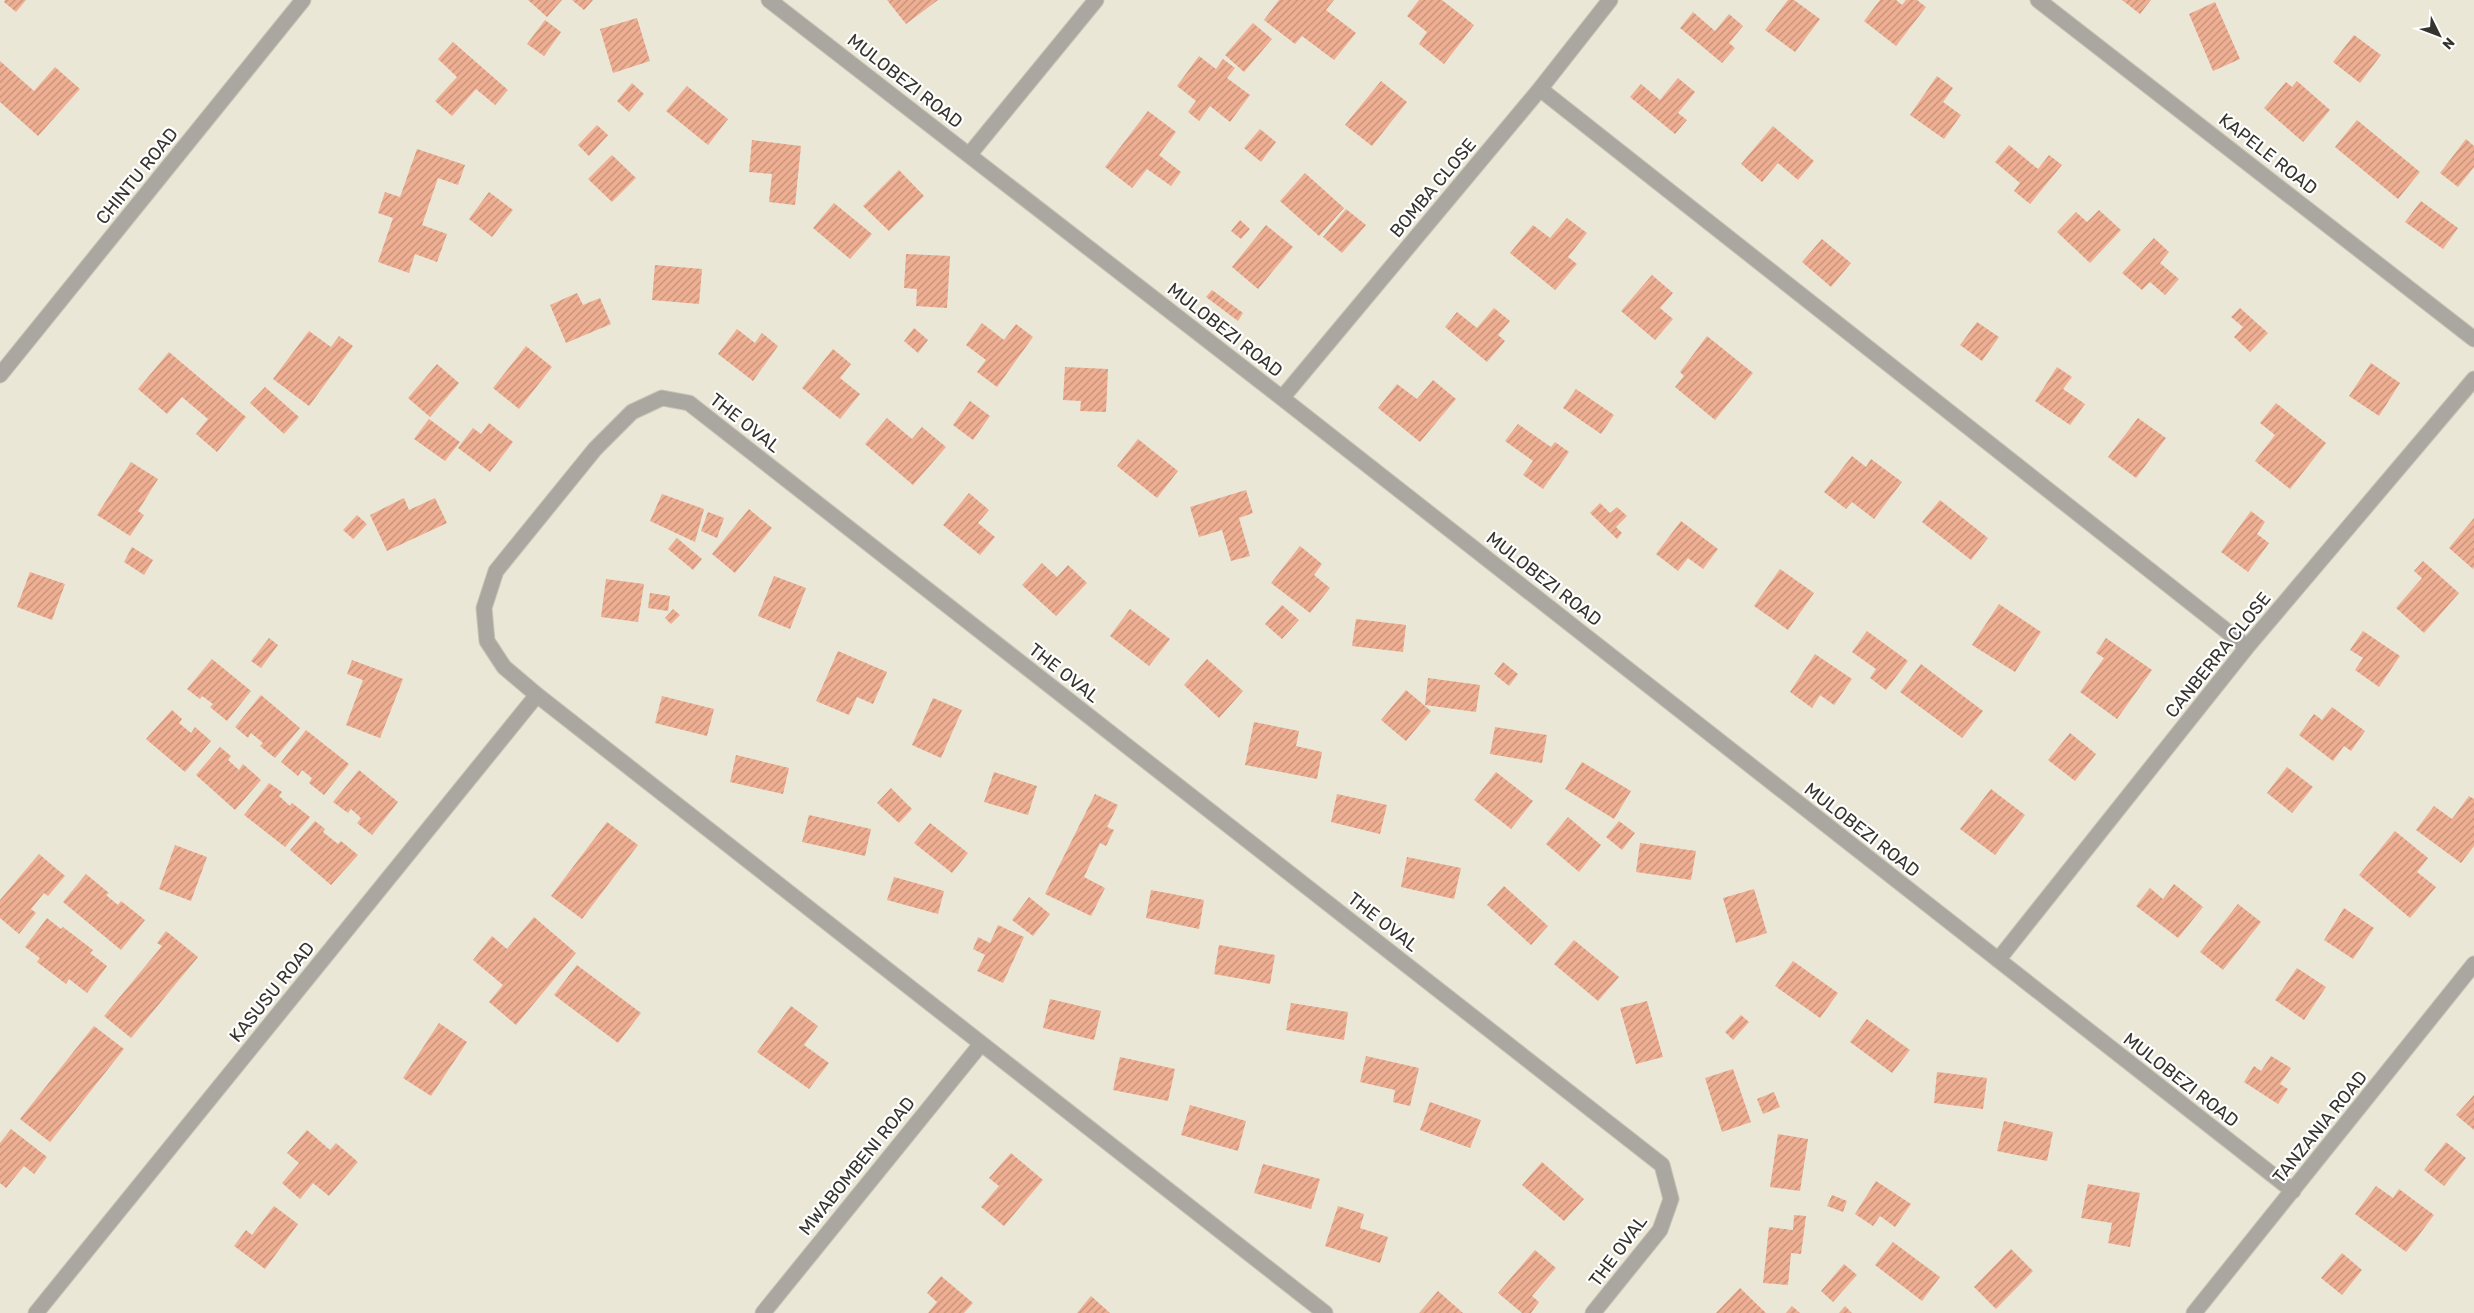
<svg xmlns="http://www.w3.org/2000/svg" width="2474" height="1313" font-family="Rubik,sans-serif">
  <style>
    .building { fill: url(#building-hatch) }
    .lines { fill: none; stroke-linecap: round; stroke-linejoin: round }
    .minor-casing { stroke: #c7c3b5; stroke-width: 17 }
    .minor { stroke: #aaa7a1; stroke-width: 15 }
    .labels { text-anchor: middle; dominant-baseline: central; stroke-width: 4.5; stroke-linejoin: round; paint-order: stroke }
    .street-label { font-size: 18px; fill: #35332d; stroke: #fff }
  </style>
  <defs>
    <pattern id="building-hatch" width="6" height="6" patternUnits="userSpaceOnUse" patternTransform="scale(1.25)"><rect width="6" height="6" fill="#efaf93"/><path d="M-1 1l2-2M0 6l6-6M5 7l2-2" fill="none" stroke="#c28f78"/></pattern>
  </defs>
  <rect width="100%" height="100%" fill="#ebe7d7"/>
  <path class="building" d="M5 0H26L16 12 4 2Z
    M528 0H562L547 17Z
    M572 0H593L584 10Z
    M887 0H938L906 24Z
    M1279 0H1334L1326 10 1356 33 1334 60 1302 36 1295 44 1264 20Z
    M1419 0H1442L1474 25 1444 64 1419 44 1427 32 1407 16Z
    M1788 0H1794L1820 19 1795 52 1765 30Z
    M1880 0H1896L1902 5 1906 0H1917L1926 7 1896 46 1864 21Z
    M2122 0H2151L2140 14Z
    M2215 2 2240 59 2213 71 2189 14Z
    M1693 12 1715 31 1729 14 1743 26 1729 43 1735 48 1722 63 1680 28Z
    M637 18 650 61 613 73 600 29Z
    M545 20 561 32 544 56 527 44Z
    M1253 23 1272 39 1244 72 1225 55Z
    M2354 35 2381 55 2360 83 2333 62Z
    M453 42 508 90 495 105 476 89 452 116 435 101 457 77 438 59Z
    M1199 56 1216 69 1223 59 1235 68 1227 78 1250 95 1230 122 1210 106 1199 121 1188 112 1196 101 1177 86Z
    M0 61 34 91 55 67 80 89 38 136 0 102Z
    M1937 76 1953 88 1943 102 1961 115 1944 139 1910 115Z
    M1678 78 1695 92 1678 113 1687 120 1675 134 1630 97 1641 84 1660 100Z
    M1381 81 1407 102 1372 146 1345 125Z
    M2297 81 2330 110 2303 142 2264 108 2286 82 2292 87Z
    M632 83 644 94 629 112 617 101Z
    M687 86 728 119 708 145 666 111Z
    M1148 111 1176 132 1159 155 1181 172 1171 186 1147 169 1132 188 1105 167Z
    M2357 120 2420 172 2398 199 2335 147Z
    M597 125 608 135 589 156 578 145Z
    M1773 126 1814 161 1798 180 1778 163 1762 182 1741 164Z
    M1260 129 1276 142 1261 162 1244 148Z
    M2466 139 2474 146V167L2458 187 2440 173Z
    M752 140 801 146 795 205 769 202 772 174 749 172Z
    M2009 145 2038 169 2049 155 2062 165 2030 204 2014 191 2020 183 1995 162Z
    M417 149 465 165 458 185 438 178 422 225 447 234 437 262 415 254 409 273 378 262 393 218 378 213 385 192 400 197Z
    M612 155 636 178 612 202 588 179Z
    M899 170 924 196 889 231 863 206Z
    M1305 173 1344 208 1319 236 1280 201Z
    M489 192 513 210 492 237 469 219Z
    M2421 201 2458 228 2443 249 2405 222Z
    M834 203 872 234 850 259 813 228Z
    M1346 209 1366 225 1342 253 1323 237Z
    M2099 210 2121 230 2090 263 2057 232 2076 212 2087 222Z
    M1567 218 1587 233 1568 257 1577 264 1555 290 1510 253 1533 225 1550 238Z
    M1240 220 1250 229 1241 239 1231 231Z
    M1266 225 1293 247 1258 289 1232 267Z
    M2154 238 2169 252 2160 263 2179 279 2165 295 2150 282 2142 290 2122 273Z
    M1822 239 1851 263 1831 287 1802 262Z
    M906 254 950 256 947 308 916 306 917 289 904 288Z
    M655 265 702 269 699 304 652 300Z
    M1652 275 1673 293 1660 308 1673 319 1655 340 1621 311Z
    M1212 290 1243 313 1238 321 1206 297Z
    M577 293 583 305 600 298 611 324 566 343 550 305Z
    M1494 308 1510 321 1498 335 1505 341 1487 362 1445 327 1457 312 1477 328Z
    M2240 308 2268 333 2250 352 2234 337 2243 327 2231 317Z
    M1977 322 1999 337 1982 361 1960 345Z
    M982 323 1004 340 1016 324 1033 337 997 387 977 372 986 360 966 345Z
    M914 328 928 340 918 353 904 341Z
    M737 329 755 343 762 333 778 346 753 381 718 354Z
    M309 331 331 347 339 336 353 346 309 406 273 379Z
    M1707 336 1753 373 1715 420 1675 387 1684 376 1680 372Z
    M526 346 552 367 519 409 493 388Z
    M833 349 851 364 840 378 860 394 840 419 802 388Z
    M169 352 246 417 217 452 196 434 208 419 182 397 167 414 138 389Z
    M2371 363 2400 383 2379 416 2349 396Z
    M437 364 459 383 430 417 408 398Z
    M1065 367 1108 369 1106 412 1080 411 1081 401 1063 400Z
    M2057 367 2072 377 2063 389 2085 404 2070 425 2035 401Z
    M1433 380 1456 399 1420 442 1378 408 1397 384 1417 399Z
    M265 387 299 417 284 434 250 403Z
    M1576 389 1614 415 1601 434 1563 408Z
    M970 401 990 416 973 440 953 425Z
    M2276 403 2326 443 2290 489 2255 461 2275 435 2260 423Z
    M887 418 912 439 922 427 946 447 913 485 865 444Z
    M2138 418 2166 438 2136 478 2108 457Z
    M429 419 460 442 445 461 414 439Z
    M489 423 513 442 490 472 458 448 473 428 481 434Z
    M1518 424 1551 447 1555 442 1569 452 1543 489 1523 475 1533 461 1505 441Z
    M1138 439 1178 471 1157 498 1117 466Z
    M1852 456 1866 467 1871 459 1902 482 1874 519 1852 502 1846 509 1824 492Z
    M131 462 158 479 138 511 144 515 130 536 97 515Z
    M1246 490 1253 513 1239 518 1250 556 1231 561 1222 530 1199 537 1190 507Z
    M969 493 989 510 978 523 995 537 980 555 943 525Z
    M662 494 704 509 695 542 650 521Z
    M404 498 409 510 435 498 447 523 387 551 370 515Z
    M1940 500 1988 538 1971 560 1922 522Z
    M1600 503 1610 513 1617 507 1627 516 1616 527 1622 533 1617 539 1590 513Z
    M749 509 772 528 735 573 712 554Z
    M2251 511 2265 522 2257 534 2269 543 2248 572 2221 552Z
    M708 512 724 518 717 538 701 531Z
    M357 515 367 524 353 539 343 530Z
    M2474 518V567L2473 569 2449 548Z
    M1681 521 1718 549 1703 569 1688 558 1678 571 1656 554Z
    M677 538 702 559 693 570 668 549Z
    M1300 546 1322 564 1314 575 1330 588 1310 613 1271 583Z
    M132 547 153 560 144 575 124 562Z
    M2423 561 2459 593 2424 633 2396 608 2422 578 2414 571Z
    M1042 563 1057 577 1068 565 1087 583 1056 616 1022 585Z
    M1780 569 1814 593 1788 630 1754 606Z
    M30 572 65 584 52 620 17 607Z
    M774 576 806 588 790 629 758 616Z
    M606 579 644 584 638 622 601 617Z
    M650 593 670 596 668 611 648 608Z
    M1999 604 2041 632 2015 672 1972 645Z
    M1282 605 1299 620 1282 639 1265 624Z
    M673 609 680 615 671 624 665 618Z
    M1130 609 1170 639 1149 666 1110 636Z
    M1356 619 1406 625 1403 652 1352 646Z
    M1867 631 1908 661 1886 690 1870 678 1876 669 1852 652Z
    M2363 631 2400 656 2379 687 2355 670 2363 658 2350 650Z
    M269 638 278 645 261 668 251 661Z
    M2106 638 2152 670 2117 719 2080 692 2104 658 2096 653Z
    M838 651 887 672 873 704 857 697 849 715 816 701Z
    M1815 654 1852 679 1834 705 1820 695 1812 708 1790 692Z
    M212 659 251 691 227 721 210 707 213 704 202 696 200 699 187 689Z
    M1207 659 1243 691 1219 718 1184 685Z
    M352 660 403 679 380 738 346 725 363 680 347 674Z
    M1503 662 1518 674 1509 686 1494 674Z
    M1921 664 1983 711 1962 738 1900 692Z
    M1428 678 1480 685 1476 712 1425 705Z
    M1406 690 1431 711 1406 741 1381 720Z
    M261 695 300 728 275 758 260 746 263 743 251 733 248 738 235 727Z
    M662 696 714 709 707 736 655 723Z
    M933 698 962 710 941 758 912 745Z
    M2332 707 2365 731 2351 751 2344 746 2333 761 2299 735 2314 714 2322 720Z
    M172 710 182 719 179 723 191 733 195 727 211 741 185 772 146 739Z
    M1254 722 1299 731 1296 746 1322 752 1317 779 1245 765Z
    M1495 727 1547 735 1542 763 1490 754Z
    M306 730 349 764 324 795 309 783 312 778 302 770 298 776 281 762Z
    M2070 733 2096 754 2075 781 2048 760Z
    M220 747 231 756 228 760 239 770 243 764 261 780 235 810 196 775Z
    M736 755 789 768 783 794 730 782Z
    M1582 762 1631 791 1614 819 1565 789Z
    M2287 767 2313 787 2292 813 2267 793Z
    M359 770 398 802 372 835 357 823 361 818 351 809 348 813 333 802Z
    M994 772 1037 786 1028 815 984 802Z
    M1496 772 1533 801 1511 829 1474 800Z
    M269 783 282 792 279 796 290 806 292 803 310 817 285 847 244 815Z
    M891 788 912 809 899 823 877 803Z
    M1991 789 2025 815 1995 855 1960 829Z
    M1095 794 1118 805 1107 827 1114 830 1106 846 1100 843 1084 877 1105 888 1091 916 1045 894Z
    M1337 794 1387 805 1380 834 1331 822Z
    M2469 796 2474 799V846L2461 863 2416 830 2434 806 2452 819Z
    M809 815 871 829 865 856 802 842Z
    M1568 817 1601 845 1579 872 1546 844Z
    M315 821 325 829 323 832 338 844 341 841 358 855 331 885 290 850Z
    M1619 821 1635 833 1622 850 1606 837Z
    M607 822 638 845 582 919 551 896Z
    M930 823 968 853 952 873 914 843Z
    M2395 831 2428 858 2417 872 2436 887 2410 918 2359 875Z
    M1640 843 1696 851 1691 880 1636 872Z
    M175 845 207 857 191 901 159 889Z
    M39 854 65 876 48 896 44 893 31 909 36 913 19 934 0 918V900Z
    M1407 857 1461 868 1454 899 1401 887Z
    M86 874 109 893 106 895 118 905 121 901 145 920 121 950 63 902Z
    M894 877 944 891 938 914 887 900Z
    M2174 884 2203 907 2178 938 2136 906 2150 888 2163 899Z
    M1504 886 1548 926 1531 945 1487 905Z
    M1754 889 1767 933 1736 943 1723 898Z
    M1151 890 1204 900 1199 929 1146 918Z
    M1029 897 1050 914 1033 936 1012 920Z
    M2238 904 2261 922 2223 970 2200 952Z
    M2344 908 2374 928 2353 959 2324 940Z
    M534 917 576 953 516 1025 489 1002 503 985 473 960 492 936 507 949Z
    M47 918 61 929 63 927 93 950 90 953 107 966 87 993 69 979 66 984 37 962 40 958 25 947Z
    M998 925 1024 937 1003 983 977 971 985 955 973 949 978 937 990 943Z
    M166 931 198 957 131 1038 104 1016 162 946 157 943Z
    M1574 940 1619 977 1598 1001 1554 964Z
    M1219 945 1275 955 1270 984 1214 974Z
    M1793 961 1838 993 1820 1018 1775 986Z
    M577 965 641 1013 618 1043 554 995Z
    M2297 968 2326 987 2304 1020 2275 1000Z
    M1050 999 1101 1011 1094 1040 1043 1028Z
    M1647 1001 1663 1057 1636 1064 1620 1008Z
    M1291 1003 1348 1012 1344 1040 1286 1030Z
    M791 1006 818 1026 804 1045 829 1063 809 1089 757 1052Z
    M1741 1015 1749 1022 1733 1040 1725 1032Z
    M1867 1019 1910 1050 1892 1073 1850 1042Z
    M439 1023 467 1042 431 1096 403 1078Z
    M94 1026 124 1049 50 1142 20 1119Z
    M1366 1056 1419 1068 1410 1106 1393 1102 1395 1090 1360 1082Z
    M2271 1056 2291 1068 2280 1084 2288 1089 2278 1104 2244 1082 2254 1066 2261 1071Z
    M1120 1057 1175 1069 1168 1101 1113 1090Z
    M1733 1069 1751 1122 1722 1132 1705 1078Z
    M1937 1072 1987 1078 1983 1109 1934 1103Z
    M1774 1092 1780 1107 1763 1114 1757 1099Z
    M2474 1095V1130L2456 1115Z
    M1430 1102 1481 1120 1470 1148 1420 1130Z
    M1190 1105 1246 1121 1238 1151 1181 1135Z
    M2004 1121 2053 1132 2047 1161 1997 1151Z
    M11 1129 47 1157 34 1174 24 1166 6 1188 0 1183V1143Z
    M307 1130 330 1150 336 1143 358 1162 329 1196 313 1183 300 1199 282 1183 299 1163 287 1153Z
    M1778 1134 1808 1139 1800 1191 1770 1187Z
    M2446 1142 2466 1158 2444 1186 2424 1170Z
    M1011 1153 1043 1180 1004 1226 981 1207 999 1186 989 1178Z
    M1542 1162 1584 1199 1564 1221 1522 1185Z
    M1263 1164 1320 1179 1311 1209 1254 1193Z
    M1876 1181 1911 1204 1895 1227 1880 1216 1873 1226 1855 1214Z
    M2088 1184 2140 1193 2130 1247 2108 1243 2112 1223 2081 1218Z
    M2376 1186 2393 1198 2399 1189 2434 1215 2406 1252 2355 1214Z
    M1832 1195 1847 1201 1843 1212 1827 1206Z
    M274 1206 298 1224 265 1269 234 1246 246 1230 252 1235Z
    M1338 1206 1364 1214 1360 1228 1388 1237 1380 1263 1325 1246Z
    M1794 1215 1806 1216 1801 1254 1791 1253 1788 1285 1763 1283 1769 1227 1793 1230Z
    M1893 1242 1940 1277 1922 1301 1875 1265Z
    M2011 1249 2033 1271 1996 1309 1974 1287Z
    M1535 1250 1556 1268 1532 1296 1539 1302 1531 1313H1522L1498 1293Z
    M2342 1253 2362 1270 2342 1295 2321 1278Z
    M1844 1264 1857 1275 1833 1302 1821 1291Z
    M941 1276 973 1303 964 1313H928L937 1302 927 1293Z
    M1740 1288 1766 1313H1716Z
    M1438 1291 1463 1313H1419Z
    M1091 1296 1110 1313H1077Z
    M1792 1306 1800 1313H1786Z
    M1845 1306 1852 1313H1839Z"/>
  <g class="lines">
    <g class="minor-casing">
      <path id="minor" d="M769 0 1282 398 2293 1191
        M2038 0 2474 339
        M1540 89 2247 647
        M969 155 1096 0
        M0 375 303 0
        M1282 398 1540 89 1610 0
        M1998 960 2247 647 2474 379
        M36 1313 537 695
        M763 1313 981 1044
        M1325 1313 537 695 504 667 487 641 484 608 496 571 595 449 632 412 662 398 689 403 1662 1165 1671 1199 1660 1230 1593 1313
        M2194 1313 2474 964"/>
    </g>
    <use href="#minor" class="minor"/>
  </g>
  <g class="labels">
    <g class="street-label">
      <text transform="translate(905 81) rotate(38)">MULOBEZI ROAD</text>
      <text transform="translate(2268 154) rotate(38)">KAPELE ROAD</text>
      <text transform="translate(137 176) rotate(-51)">CHINTU ROAD</text>
      <text transform="translate(1433 188) rotate(-50)">BOMBA CLOSE</text>
      <text transform="translate(1225 330) rotate(38)">MULOBEZI ROAD</text>
      <text transform="translate(745 423) rotate(38)">THE OVAL</text>
      <text transform="translate(1544 579) rotate(38)">MULOBEZI ROAD</text>
      <text transform="translate(2218 655) rotate(-51)">CANBERRA CLOSE</text>
      <text transform="translate(1064 673) rotate(38)">THE OVAL</text>
      <text transform="translate(1862 830) rotate(38)">MULOBEZI ROAD</text>
      <text transform="translate(1383 922) rotate(38)">THE OVAL</text>
      <text transform="translate(272 992) rotate(-51)">KASUSU ROAD</text>
      <text transform="translate(2181 1080) rotate(38)">MULOBEZI ROAD</text>
      <text transform="translate(2320 1127) rotate(-51)">TANZANIA ROAD</text>
      <text transform="translate(857 1166) rotate(-51)">MWABOMBENI ROAD</text>
      <text transform="translate(1618 1251) rotate(-53)">THE OVAL</text>
    </g>
  </g>
  <g transform="translate(2439 35) rotate(132)" stroke="#ffffff" stroke-width="4" paint-order="stroke">
  <path d="M0-4L9 19L0 12L-9 19Z" fill="#35332d"/>
  <text y="-8" font-size="14" font-weight="bold" text-anchor="middle" fill="#35332d">N</text>
  </g>
</svg>
